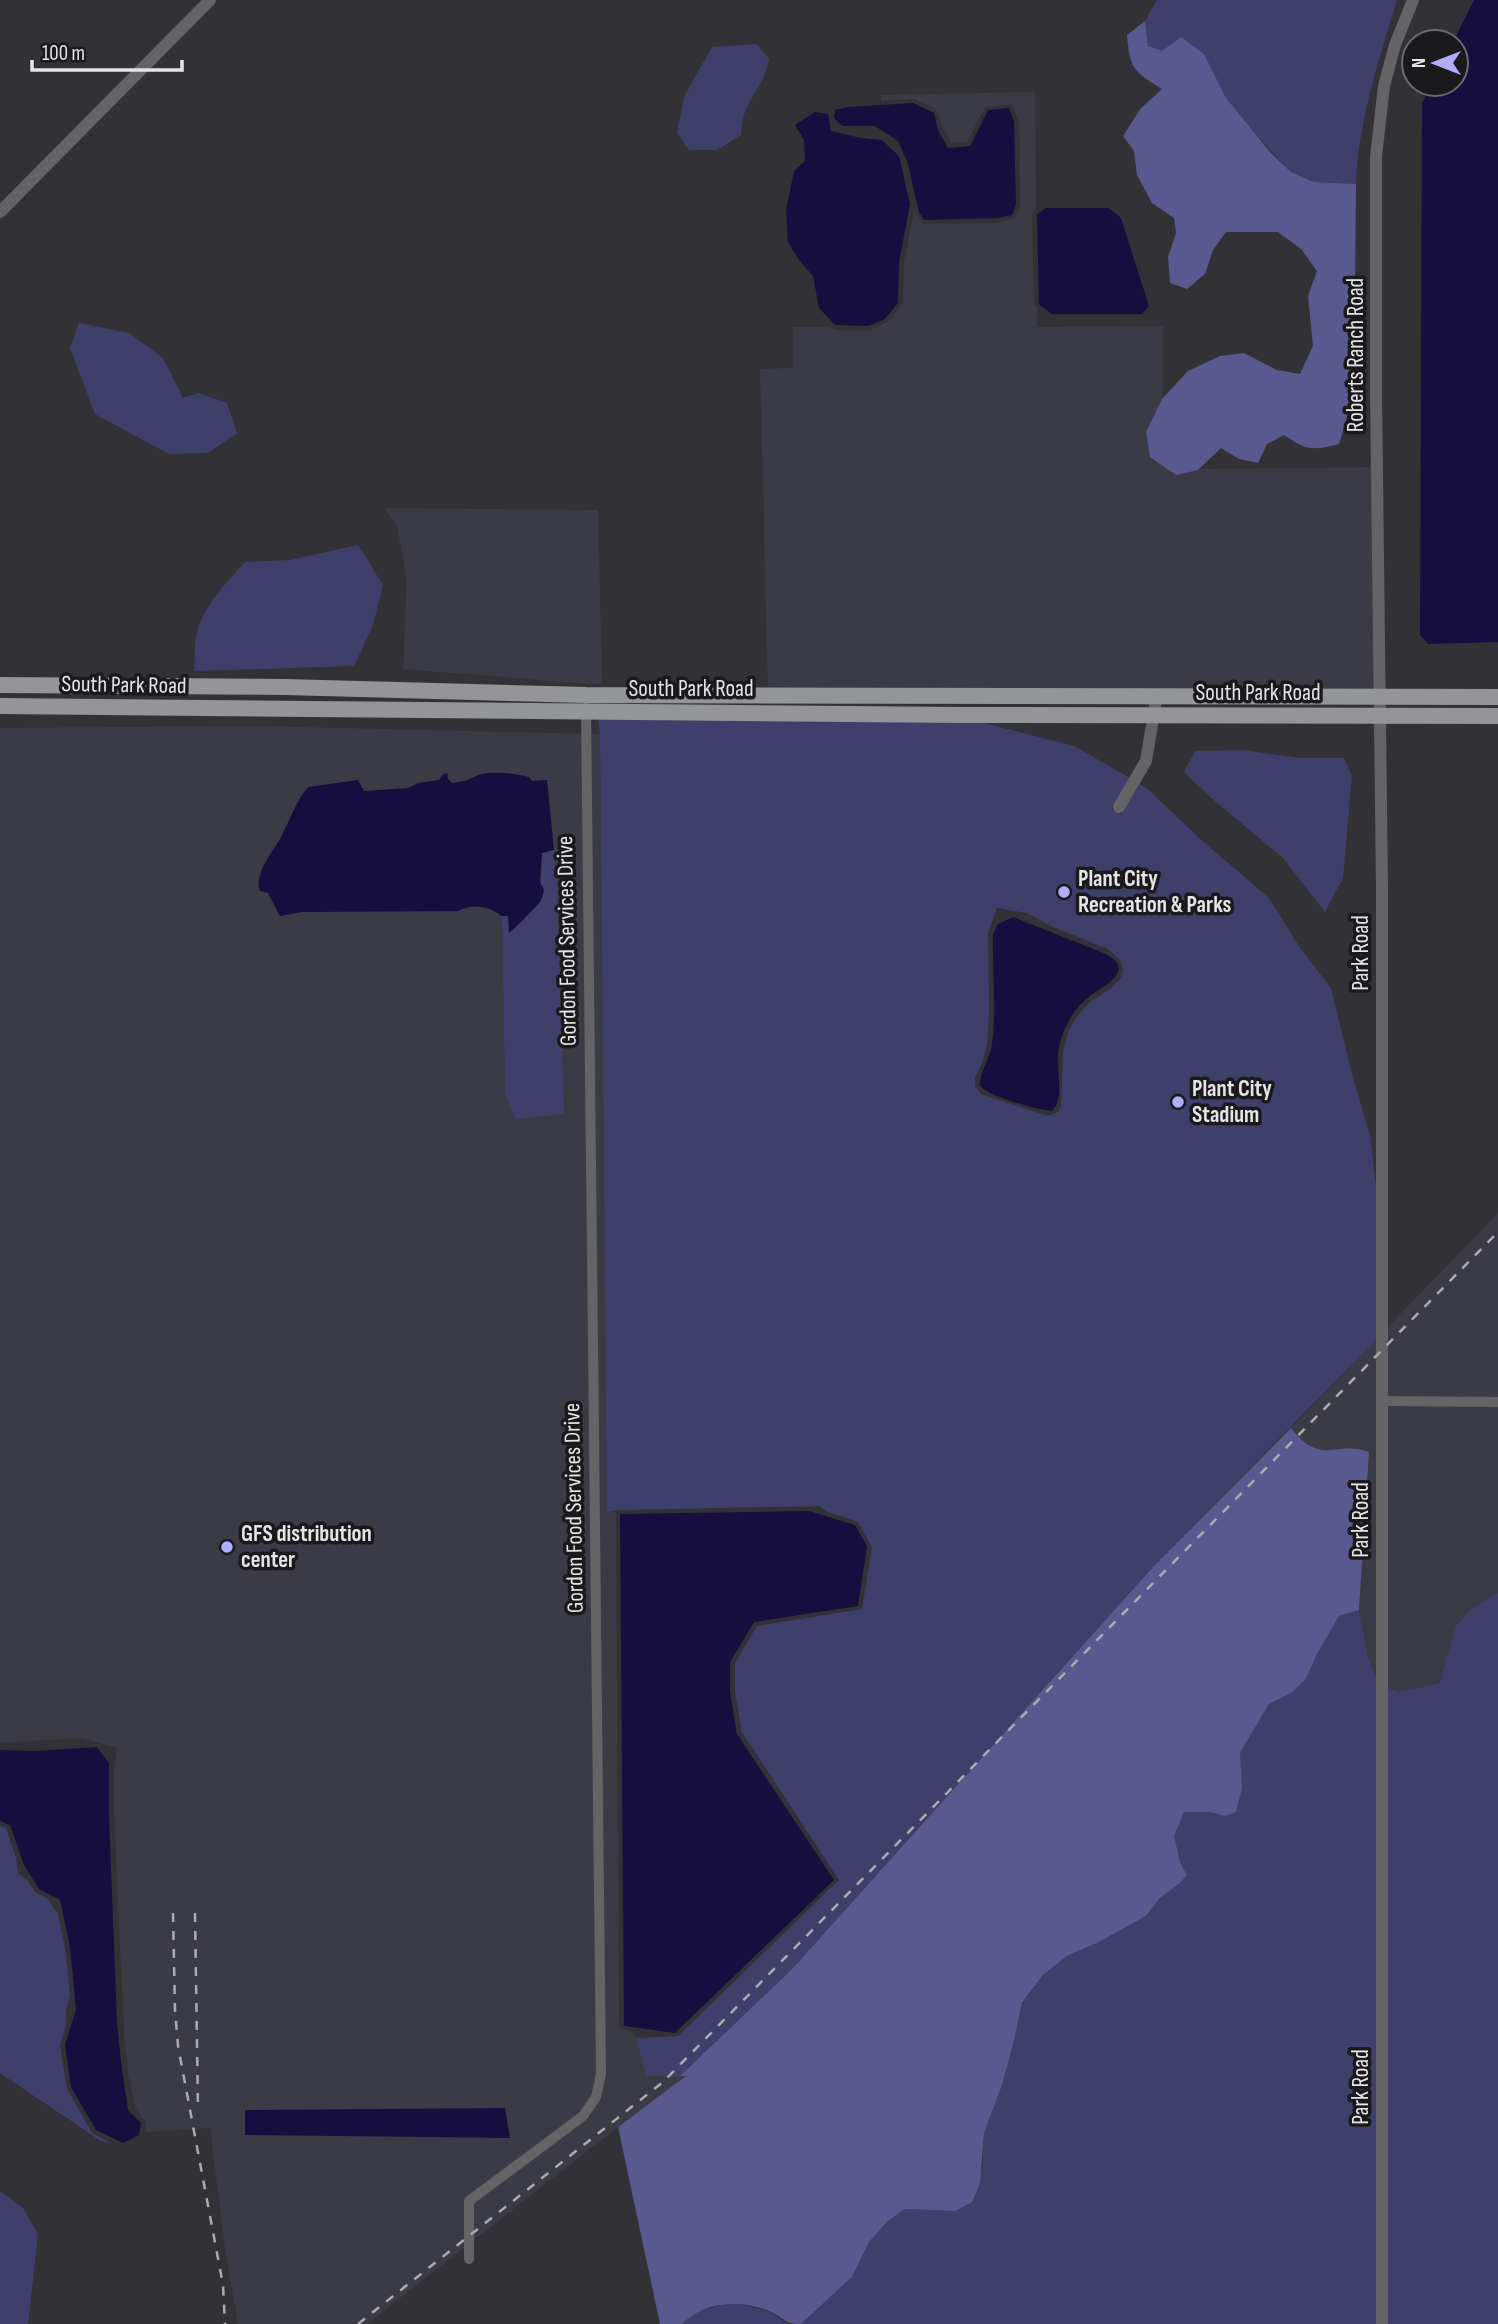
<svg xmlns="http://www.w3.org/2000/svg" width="1498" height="2324" font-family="'Sofia Sans Condensed',sans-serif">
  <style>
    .built { fill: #3b3b45; fill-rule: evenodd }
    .green { fill: #403f6c; fill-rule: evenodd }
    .forest { fill: #59588f }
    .water { fill: #160e3e }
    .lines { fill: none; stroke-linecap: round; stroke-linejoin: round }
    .minor { stroke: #646466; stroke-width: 10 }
    .tertiary { stroke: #646466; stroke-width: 12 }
    .primary { stroke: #949599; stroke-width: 16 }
    .rail { stroke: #ababaf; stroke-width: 2.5; stroke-dasharray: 9 9; stroke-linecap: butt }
    .poi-dot { fill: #aeaefb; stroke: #1a1a1c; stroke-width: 2.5 }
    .labels { text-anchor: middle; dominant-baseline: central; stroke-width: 7; stroke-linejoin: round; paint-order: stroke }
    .street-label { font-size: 23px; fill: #e5e5e8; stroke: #1a1a1c }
    .poi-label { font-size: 23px; font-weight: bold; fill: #e5e5e8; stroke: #1a1a1c; text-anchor: start }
  </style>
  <rect width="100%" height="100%" fill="#323236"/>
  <path class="built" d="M1035 92 1036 209 1032 214 1034 304 1037 308V327L1163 326 1162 399 1146 432 1150 457 1176 474 1199 469 1372 467 1375 691 768 689 760 369 793 368V327H830L835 330 868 331 888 322 903 303 904 263 914 211 923 224 998 223 1015 218 1020 205 1019 121 1012 104 985 107 967 142 951 143 943 128 936 109 914 99 881 101V95Z
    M384 508 598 510 602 685 403 669 407 580 397 526Z
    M250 726 600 734 607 1487V1511L616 1512 619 2026 622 2029 630 2031 636 2038 647 2076H687L618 2127 367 2324H238L225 2248 210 2128 145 2132 146 2122 136 2109 128 2073 124 2034 114 1814V1771L117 1748 82 1738 0 1743V728ZM448 773V779L452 783 467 781 478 775 485 774H516L532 781 515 1119 505 1094 502 916 492 909 470 905 458 911 301 912 280 916 268 893 267 858 278 842 290 819 408 788 418 783 440 780ZM245 2110 510 2137 246 2135Z
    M1498 1213V1592L1471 1609 1440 1683 1399 1692 1388 1688V1327Z
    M1377 1339 1376 1677 1368 1657 1359 1610 1368 1453 1319 1451 1299 1438 1291 1428Z"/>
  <path class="green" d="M1157 0H1397C1379 60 1358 122 1356 184L1314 182 1291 172 1246 124 1226 98 1215 77 1148 46 1145 21Z
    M757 44 769 59C766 79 753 93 745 112 742 119 742 127 741 135L717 150H689L677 133 684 97 712 47Z
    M79 323 129 333 163 358 183 398 198 393 227 403 237 433 208 453 169 454 95 414 70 348Z
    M358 545 383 585 373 625 354 666 194 671C195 660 194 648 196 637 202 607 226 583 245 562L290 560Z
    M598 717 972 720 1074 746 1130 778 1111 809 1121 814 1140 784 1149 790 1200 839 1269 898 1300 948 1331 988 1352 1074 1370 1136 1376 1185 1377 1339 1153 1567 793 1968 680 2076H646L636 2038 678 2036 839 1880 742 1732 735 1692V1663L757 1626 862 1609 872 1547 858 1522 828 1512 819 1506 620 1510 607 1512 600 734ZM997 908 1027 913 1051 926 1108 949 1120 960 1123 970 1121 978 1109 990 1091 1001 1079 1014 1069 1030 1063 1051 1061 1107C1057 1115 1051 1116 1042 1114L981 1094 975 1086V1078L983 1061 987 1043 989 1014 988 933Z
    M1243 750 1299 758H1344L1352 776 1343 878 1325 912 1283 858 1209 796 1184 772 1195 751Z
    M554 850 557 886 564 1114 515 1119 505 1094 502 916H509V932C521 926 529 911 540 902L542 853Z
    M1498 1592V2324H1388V1688L1399 1692 1440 1683 1456 1626 1471 1609Z
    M1359 1610 1368 1657 1376 1677V2324H801L852 2277 869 2242 888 2221 905 2209 955 2211 982 2170 984 2133 1001 2088 1013 2045 1022 2004 1043 1975 1067 1956 1099 1942 1146 1916 1159 1899 1180 1883 1187 1875 1180 1862 1173 1836 1184 1812H1210L1225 1816 1240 1766V1753L1269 1704 1291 1693 1306 1679 1316 1656 1339 1616Z
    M0 1826 6 1828 16 1858 18 1873 28 1881 35 1892 47 1898 58 1914 65 1948 70 1995 66 2010V2026L60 2045 67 2089 92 2133 111 2143 101 2141 0 2073Z
    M0 2191 23 2208 38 2234 28 2324H0Z
    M732 2302 771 2312 787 2324H682L693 2313Z"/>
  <path class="forest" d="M1145 21 1148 46 1162 51 1181 37 1204 54 1226 98 1270 152 1291 172 1314 182 1356 184 1354 393 1339 444C1312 451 1306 450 1284 435L1267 444 1258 463 1239 459 1221 448 1198 470 1176 475 1150 457 1146 432 1162 399 1188 371 1220 356 1244 353 1277 370 1300 374 1313 346 1308 296 1317 271 1301 249 1278 232H1226L1213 250 1205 274 1187 289 1170 283 1168 257 1176 233 1174 218 1152 203 1137 175 1134 151 1123 136 1141 108 1162 89C1133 71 1130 69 1127 35Z
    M1291 1428C1322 1467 1335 1440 1369 1452L1359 1610 1339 1616 1316 1656 1306 1679 1291 1693 1269 1704 1240 1753 1242 1788 1236 1812 1225 1816 1210 1812H1184L1174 1836 1180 1862 1187 1875 1180 1883 1159 1899 1146 1916 1099 1942 1067 1956 1043 1975 1022 2003 1013 2045 1001 2088 984 2133 980 2183 972 2202 955 2211 905 2209 888 2221 869 2242 852 2277 801 2324C783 2324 785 2318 771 2312 742 2299 704 2301 682 2324H660L618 2127 686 2076H680L793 1968 1153 1567Z"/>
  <path class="water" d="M1474 0H1498V642L1428 644 1420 635 1422 103 1432 84H1456V42H1453Z
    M913 103 934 113 938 130 948 148 970 146 988 110 1009 108 1014 121 1016 204 1012 215 998 218 924 220 919 212 908 164 898 141 875 126H842L834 118 835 110 848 107Z
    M815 112 828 114 831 131 861 138 882 140 899 156 910 204 899 262 898 303 885 319 868 326 835 325 819 308 813 276 799 260 788 242 786 210 794 171 805 161 804 140 795 125Z
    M1046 208H1109L1121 218 1149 306 1142 314H1051L1039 304 1037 214Z
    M447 773 448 779 452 783C468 781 466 780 479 775 491 770 517 774 529 777L532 781 547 780 554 850 542 853 540 882 544 890C543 894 542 899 540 902 537 906 513 930 509 933L508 916H502C488 906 474 903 458 911L302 912 280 916 268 893 260 891C258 885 258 881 260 875 264 862 272 852 279 841 289 823 295 802 308 787L358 780 364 791 408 788 418 783 439 780 443 774Z
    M1013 917 1106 954C1137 971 1103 986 1090 996 1082 1002 1074 1011 1069 1021 1063 1030 1060 1042 1058 1052 1056 1070 1065 1098 1052 1111 1037 1110 990 1097 980 1086 979 1072 990 1059 992 1044 997 1008 992 970 993 934L998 924Z
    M809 1511 855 1525 867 1546 858 1606 754 1622 730 1662V1692L737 1734 834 1880 675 2033 624 2026 620 1514Z
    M97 1747 109 1763V1815L117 2023 122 2070 128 2110 141 2123 139 2135 123 2143 96 2130 71 2087 65 2045 76 2009 70 1947 60 1900 39 1889 24 1865 10 1825 0 1821V1750L35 1751Z
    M505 2108 510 2138 245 2135V2110Z"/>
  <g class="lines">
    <path class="minor" d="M1382 1401 1498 1402
      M469 2259V2201L583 2116 596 2097 601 2074 586 708"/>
    <path class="tertiary" d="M0 212 210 0
      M1119 807 1146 761 1157 695
      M1382 2324V888L1376 394V157L1384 86 1395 45 1413 0"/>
    <path class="primary" d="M0 685 285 687 586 695 1498 697
      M0 706 962 715 1498 716"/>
    <path class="rail" d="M173 1913 175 2010 178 2046 223 2285 225 2324
      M195 1913 198 2109
      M358 2324 663 2082 1498 1232"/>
  </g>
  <g class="poi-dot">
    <circle cx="1064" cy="892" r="7"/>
    <circle cx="1178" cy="1102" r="7"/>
    <circle cx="227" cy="1547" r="7"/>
  </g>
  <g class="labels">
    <g class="street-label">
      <text transform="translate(1356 355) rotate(-90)">Roberts Ranch Road</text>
      <text transform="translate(124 685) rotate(1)">South Park Road</text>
      <text x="691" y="689">South Park Road</text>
      <text x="1258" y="693">South Park Road</text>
      <text transform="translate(567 941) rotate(-91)">Gordon Food Services Drive</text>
      <text transform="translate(1361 953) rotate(-90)">Park Road</text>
      <text transform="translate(574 1508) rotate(-91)">Gordon Food Services Drive</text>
      <text transform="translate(1361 1520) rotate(-90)">Park Road</text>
      <text transform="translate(1361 2087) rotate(-90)">Park Road</text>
    </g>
    <g class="poi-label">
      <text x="1078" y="879">Plant City<tspan x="1078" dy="26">Recreation &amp; Parks</tspan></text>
      <text x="1192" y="1089">Plant City<tspan x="1192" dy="26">Stadium</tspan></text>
      <text x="241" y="1534">GFS distribution<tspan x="241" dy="26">center</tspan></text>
    </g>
  </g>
  <g transform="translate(1435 63) rotate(270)"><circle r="33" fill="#1a1a1c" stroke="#6b6b6e" stroke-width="2"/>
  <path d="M0-5L12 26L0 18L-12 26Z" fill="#aeaefb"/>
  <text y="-10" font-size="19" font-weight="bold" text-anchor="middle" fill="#e5e5e8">N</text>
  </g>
  <path d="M32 60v10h150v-10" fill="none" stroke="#e5e5e8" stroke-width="3.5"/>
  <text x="42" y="60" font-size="21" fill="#e5e5e8" stroke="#1a1a1c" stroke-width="5" paint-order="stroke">100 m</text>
</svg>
